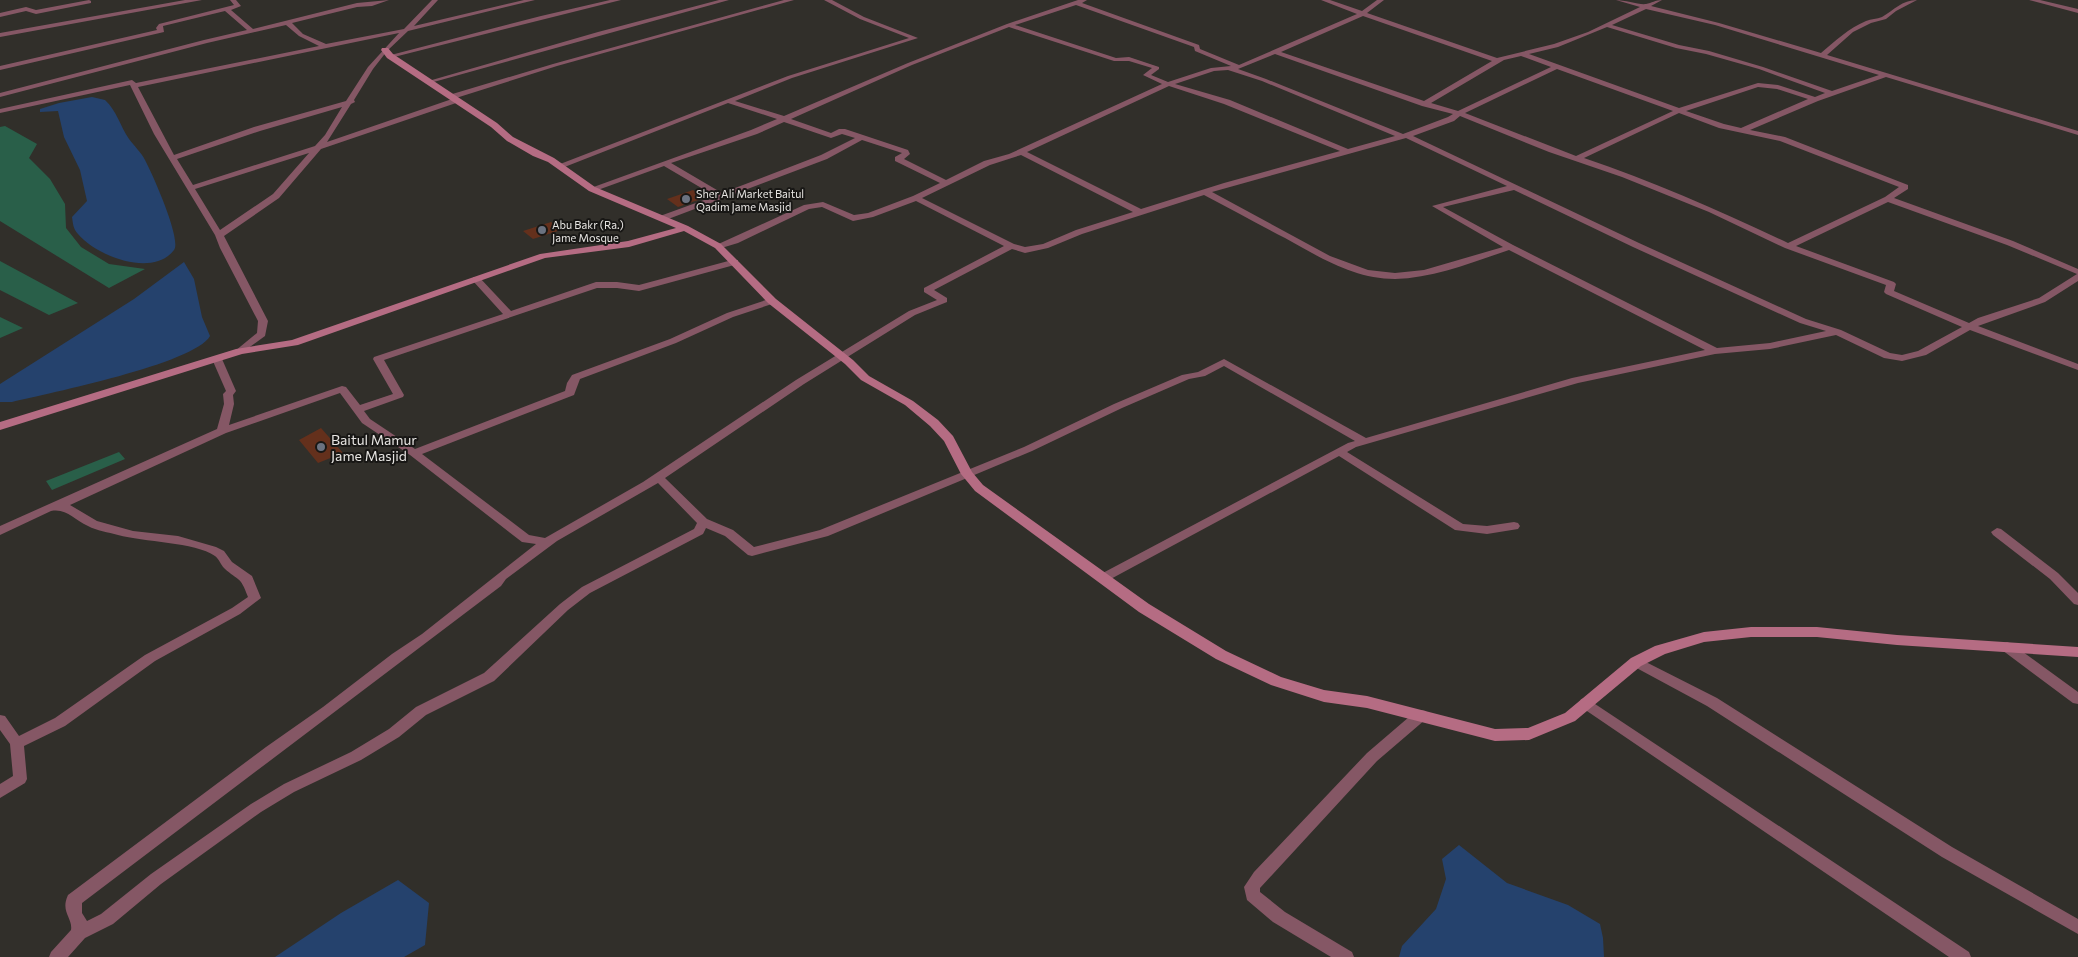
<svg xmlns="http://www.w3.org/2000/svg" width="2078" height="957" font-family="Commissioner,sans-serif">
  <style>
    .green { fill: #295f49 }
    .water { fill: #25426d }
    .building { fill: #64301c }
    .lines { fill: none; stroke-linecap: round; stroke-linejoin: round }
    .street { fill: #855765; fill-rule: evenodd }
    .secondary { fill: #b56c83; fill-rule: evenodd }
    .worship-dot { fill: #6b7280; stroke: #181715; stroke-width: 2 }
    .labels { text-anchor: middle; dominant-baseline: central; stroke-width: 4; stroke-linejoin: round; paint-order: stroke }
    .far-poi-label { font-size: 11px; fill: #e7e5e2; stroke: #181715; text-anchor: start }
    .poi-label { font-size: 14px; fill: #e7e5e2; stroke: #181715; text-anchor: start }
  </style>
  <rect width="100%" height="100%" fill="#312f2a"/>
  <path class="green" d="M5 126 37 144 29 158 50 179 65 204 66 228 81 247 109 264 145 269 109 288 0 221V127Z
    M0 261 78 303 49 315 0 290Z
    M0 317 23 328 0 338Z
    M119 452 125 459 52 490 46 481Z"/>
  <path class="water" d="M92 97 105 100C117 111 120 126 129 139 134 146 141 152 145 160 152 173 182 240 174 250 153 278 96 256 78 234 73 229 73 223 72 217L87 201 80 170 64 137 58 111 40 112V109L59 103Z
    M184 262 194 279 202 317 210 336C194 364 49 393 12 402H0V384L134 299Z
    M1459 845 1507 883 1568 905 1600 924 1603 938 1604 957H1399L1402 946 1436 909 1446 879 1442 859Z
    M398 880 429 903 425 945 404 957H275L341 913Z"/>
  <path class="building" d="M693 190 704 198 678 207 667 199Z
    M551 222 561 230 533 239 523 231Z
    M321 428 343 453 318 463 299 440Z"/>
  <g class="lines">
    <path class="street" d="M89 0 91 1V3L36 14 26 11 0 17V13L26 7 36 10Z
      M185 0H202L0 37V33Z
      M230 0H236L241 6 231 10 253 29 357 3 389 0 372 6 357 7 292 23 303 34 326 44 404 29 432 0H438L414 26 524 0H535L408 31 387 51 373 69 354 100 355 102 351 104 327 142 452 99 448 97 449 95 553 64 784 0H794L557 66 456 98 460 100 459 102 321 149 279 198 224 236 268 321 265 336 240 354 235 351 257 333 258 321 220 248 215 235 154 134 130 85 0 113V109L132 80 136 83 319 46 299 36 286 25 207 43 0 97V93L204 40 247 30 225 11 163 26 164 32 0 70V66L157 30 156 28 159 24 234 5ZM399 33 368 67 346 101 254 127 174 155 138 87ZM342 107 325 135 315 146 193 185 177 159 260 131ZM309 153 273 194 220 230 195 189Z
      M610 0H621L390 58 387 56 541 16Z
      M719 0H729L430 83 425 82 598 32Z
      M824 0H832L864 17 918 38 792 78 735 101 784 116 908 63 1007 24 1078 0H1087L1082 3 1199 45 1200 49 1239 65 1357 14 1321 0H1330L1362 11 1377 0H1384L1367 13 1497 58 1554 44 1588 32 1640 7 1616 0C1625 0 1639 5 1646 4 1652 3 1655 0 1662 0L1651 6 1719 23 1821 53C1835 41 1849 28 1866 21 1871 19 1877 19 1882 17 1894 10 1902 0 1917 0L1896 11 1886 19 1871 23 1853 32 1827 55 2078 131V135L1886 77 1818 101 1750 130 1785 137 1908 185V189L1894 198 2013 241 2078 269V281L2045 302 1978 326 2078 364V370L1970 330 1926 355 1902 361 1884 358 1836 335 1770 349 1715 354 1578 383 1356 447 1347 452 1463 524 1487 526 1514 522 1518 523 1520 526 1518 529 1487 534 1455 530 1339 456 1107 581H1099L1097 578 1099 575 1348 443 1355 441 1224 366 1205 376 1189 379 1122 408 1032 451 828 536 752 556 748 555 725 536 706 528 703 534 590 593 568 610 494 681 426 715 399 737 361 760 294 792 261 812 161 884 113 924 85 938 68 957H49L51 952 71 930C73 918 60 912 68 895L266 747 323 707 392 654 422 634 536 544 522 542 410 455 362 423 340 393 226 433 70 505 97 521 133 531 178 536 216 547 224 551 232 562 252 576 261 598 240 614 155 661 65 726 24 746 27 779 25 783 0 798V784L13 776 10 744 0 730V715L5 716 19 736 55 718 145 655 232 608 248 597C240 575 239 582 224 568 221 565 219 559 215 556 195 542 143 542 118 535 108 532 97 531 88 526 74 520 67 508 51 511L0 535V526L217 429 224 404 223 394 226 391 212 359 213 357 217 356 222 359 236 391 233 395 234 404 229 425 342 386 346 387 360 405 393 394 373 359 374 357 503 314 473 281V277H479L511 311 596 282H617L639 285 732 260H738V264L639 291 617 288H597L384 360 404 395 403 397 364 411 370 419 415 449 565 391 567 383 572 375 670 339 727 313 769 299H775V303L733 317 676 343 580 379 574 395 422 454 529 535 545 538 643 482 796 380 909 311 937 300 924 292V288L1004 246 916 201 873 217 853 221 822 207 809 209 738 243 718 249 714 246 804 205 823 202 854 215 868 213 913 196 940 183 895 161V157L902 153 862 140 827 159 663 221 659 218 660 216 715 196 664 166 595 191 588 189 751 130 777 119 728 103 562 168 555 166 788 76 909 38 860 19ZM1076 5 1194 47 1195 51 1231 66 1211 68 1168 82 1151 75 1159 69V67L1129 57 1116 58 1015 25ZM1646 9 1715 25 1879 75 1832 91 1763 67 1709 51 1679 45 1612 25ZM1363 16 1492 61 1424 101 1281 52ZM1009 27 1114 61H1129L1152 68 1143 75 1162 84 1009 154 984 161 946 180 904 159 910 154 908 150 845 129H839L831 133 791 119 912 65ZM1607 27 1676 48 1706 54 1759 69 1825 93 1815 97 1778 85 1758 83 1679 108 1529 54 1558 47ZM1275 54 1422 106 1453 114 1448 117 1403 134 1266 79 1238 69ZM1521 56 1551 67 1458 111 1431 103 1504 60ZM1557 69 1673 111 1576 156 1465 113ZM1228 70 1262 81 1395 136 1348 149 1230 100 1175 84 1214 71ZM1169 86 1224 104 1340 151 1224 183 1141 209 1027 152ZM1758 87 1777 89 1808 99 1741 128 1724 124 1686 111ZM1679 113 1719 128 1780 141 1899 187 1885 197 1788 243C1721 211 1654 182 1584 158ZM1460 116 1549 152 1622 177 1709 212 1785 248 1886 285 1884 292 1886 294 1962 327 1918 351 1902 355 1890 353 1841 330 1806 319 1639 243 1413 136 1454 121ZM784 122 831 138 842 134 855 138 821 155 722 193 671 163 757 134ZM1406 138 1507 186 1432 206 1503 247 1424 270 1395 273 1368 270 1330 256 1212 192ZM1021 155 1133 212 1076 230 1043 244 1025 247 1014 244 922 198 990 165ZM1514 190 1633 247 1800 323 1826 331 1770 343 1717 348 1513 245 1443 207ZM1204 195C1231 209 1258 224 1285 238 1319 257 1354 279 1395 279 1434 278 1473 262 1509 250L1705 350 1572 378 1366 438 1224 359 1198 372 1182 375 1114 404 1024 447 820 530 754 547 733 530 707 519 665 478 804 384 915 315 947 302V298L934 290 1012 249 1025 253 1048 248 1082 234ZM1888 202 2007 245 2077 274 2039 298 1978 318 1969 323 1894 291 1896 284 1894 282 1796 246ZM658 483 697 523 694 529 582 587 560 604 484 673 416 707 389 729 351 752 284 784 251 804 151 874 101 914 87 921 82 913V903L501 586 506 579 557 541Z
      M2029 0H2040L2078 9V13Z
      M1997 528 2001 529 2058 573 2078 593V605L2074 604 2050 579 1993 535 1991 532Z
      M2007 642 2012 644 2078 692V704L2073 703 2002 650 2000 647 2002 644Z
      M1636 657 1717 698 1952 847 2078 919V934L1942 857 1707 706 1631 665 1629 662 1631 659Z
      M1586 698 1969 952 1971 957H1949L1581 707 1579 703 1581 699Z
      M1421 710 1426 711 1428 715 1426 719 1377 761 1260 888V892L1285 912 1352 952 1354 957H1331L1273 922 1247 900 1244 887 1254 872 1367 753 1416 711Z"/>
    <path class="secondary" d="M382 48H388L393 54 497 123 513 137 554 158 595 187 688 226 721 244 776 299 853 360 869 376 913 401 938 420 953 436 972 472 983 485 1149 604 1226 651 1281 677 1324 690 1367 696 1495 729 1528 728 1565 713 1631 658 1655 646 1704 632 1751 627H1817L1897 635 2078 647V657L1897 645 1817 637H1751L1704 642 1665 654 1641 666 1575 721 1529 740 1495 741 1367 708 1324 702 1271 685 1216 659 1139 612 975 491 961 474 944 441 930 426 905 405 861 380 845 364 768 303 715 248 684 231 629 247 545 258 298 345 242 354 0 430V422L236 349 292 340 540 254 628 241 676 228 589 191 548 162 533 156 507 141 491 127 387 58 381 50Z"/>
  </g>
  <g class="worship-dot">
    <circle cx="686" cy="199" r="5"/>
    <circle cx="542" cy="230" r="5"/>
    <circle cx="321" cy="447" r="5"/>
  </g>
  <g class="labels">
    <g class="far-poi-label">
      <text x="696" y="193">Sher Ali Market Baitul<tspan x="696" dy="13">Qadim Jame Masjid</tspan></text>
      <text x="552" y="224">Abu Bakr (Ra.)<tspan x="552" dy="13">Jame Mosque</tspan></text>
    </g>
    <g class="poi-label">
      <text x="331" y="439">Baitul Mamur<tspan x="331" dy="16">Jame Masjid</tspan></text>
    </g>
  </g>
</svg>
